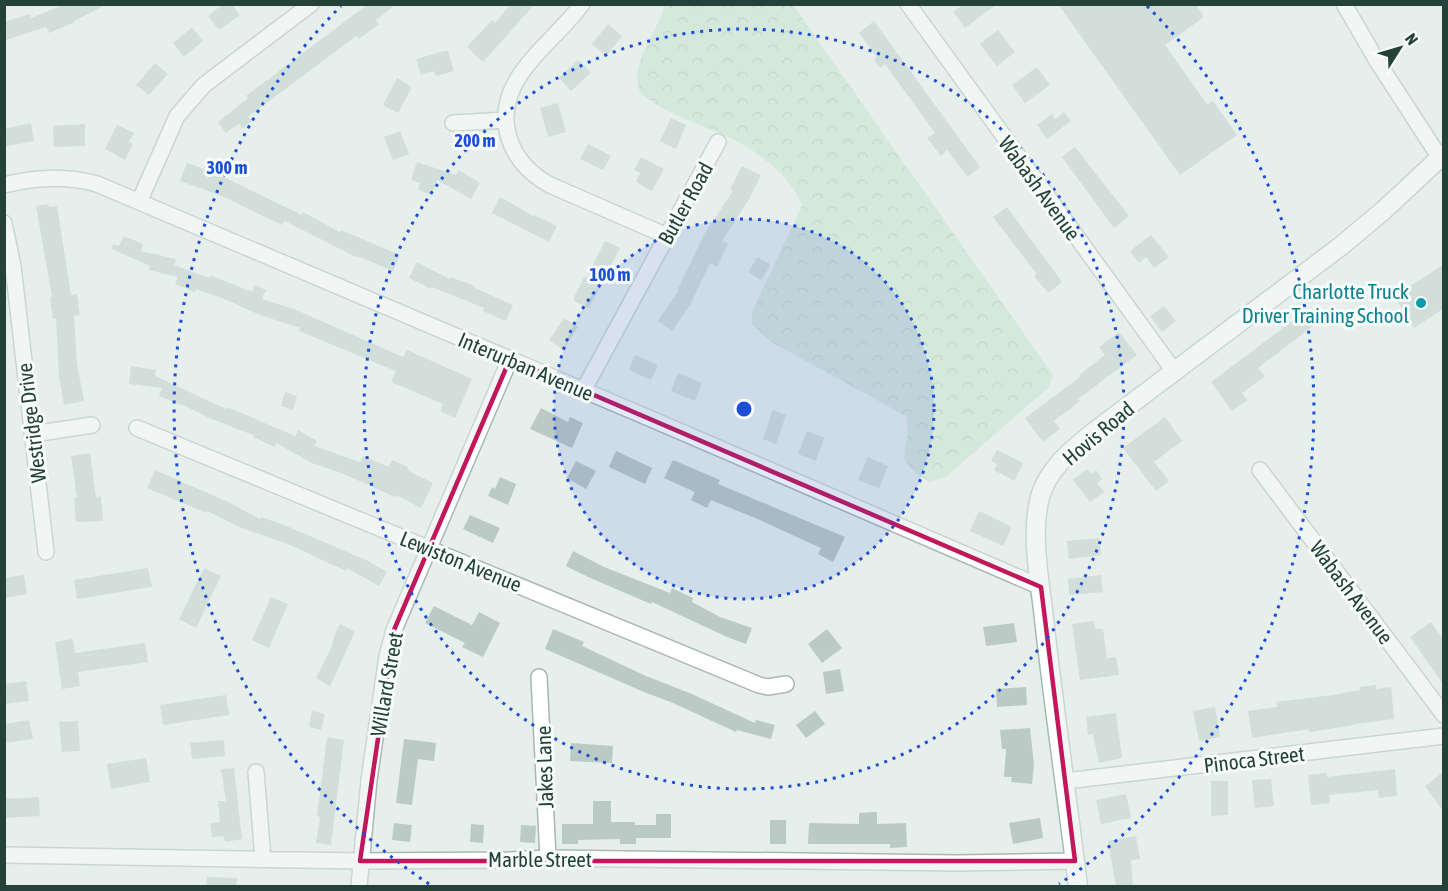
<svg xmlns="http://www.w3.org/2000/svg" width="1448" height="891" font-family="'Asap Condensed',sans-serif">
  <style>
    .forest { fill: url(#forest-crowns) }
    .building { fill: #bbcac4 }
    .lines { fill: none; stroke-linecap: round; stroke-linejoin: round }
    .street-casing { stroke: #a8b8b2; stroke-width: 18 }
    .secondary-casing { stroke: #a4bbb3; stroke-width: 21 }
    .street { stroke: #fff; stroke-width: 15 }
    .secondary { stroke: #fff; stroke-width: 18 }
    .marked { fill: none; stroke: #c2185b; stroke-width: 4.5; stroke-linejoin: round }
    .ring { fill: none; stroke: #1d4ed8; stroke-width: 3; stroke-dasharray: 3 6 }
    .culture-dot { fill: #0f9aa8; stroke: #f7fbf9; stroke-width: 2 }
    .labels { text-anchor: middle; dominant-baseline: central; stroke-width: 6; stroke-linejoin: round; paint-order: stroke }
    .street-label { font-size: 21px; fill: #24423a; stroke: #f7fbf9 }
    .culture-label { font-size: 21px; fill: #0d838f; stroke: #f7fbf9; text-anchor: end }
    .centre { fill: #1d4ed8; stroke: #f7fbf9; stroke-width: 3 }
    .ring-label { font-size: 18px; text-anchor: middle; font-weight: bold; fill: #1d4ed8; stroke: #f7fbf9; stroke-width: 6; stroke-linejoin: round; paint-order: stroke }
  </style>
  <defs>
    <pattern id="forest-crowns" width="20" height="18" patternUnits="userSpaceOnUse" patternTransform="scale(1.5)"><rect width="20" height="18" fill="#bfe0c8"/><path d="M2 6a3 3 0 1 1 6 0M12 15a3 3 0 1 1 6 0" fill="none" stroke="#a4c1ad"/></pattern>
  </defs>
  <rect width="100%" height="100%" fill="#e6efeb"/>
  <path class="forest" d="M665 5H793L1053 375 1049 387 947 476 930 482C885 455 915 452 906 416L773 343 752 325V312L802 206C795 181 759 152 735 140 716 130 641 106 638 86 633 58 658 31 665 5Z"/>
  <path class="building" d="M65 4H107L74 21 75 22 49 33 46 27 6 40 4 22 30 14 31 18Z
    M223 4H232L240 15 219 30 208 16Z
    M368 4H396L376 20 379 24 359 39 356 36 248 117 252 121 242 128 239 124 226 133 218 122 248 98 246 96Z
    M511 4H535L483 62 467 47 492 20 495 23Z
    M964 4H997L965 28 953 12Z
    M1058 4H1196L1204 17 1165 45 1207 104 1213 101 1237 135 1180 175Z
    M874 21 980 167 968 177 947 150 941 156 927 138 935 133 885 64 880 68 874 60 877 57 859 33Z
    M608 24 622 36 606 56 592 44Z
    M192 27 203 41 184 57 173 43Z
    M998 30 1015 52 997 66 980 44Z
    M444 51H448L454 71 436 76 434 71 421 75 416 59Z
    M578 60 591 73 571 91 559 78Z
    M155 63 168 74 149 95 136 85Z
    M1037 67 1050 85 1025 103 1012 85Z
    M397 78 412 87 398 113 383 105Z
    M558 103 566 132 548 137 540 108Z
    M1064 112 1071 121 1047 139 1037 125 1052 114 1055 119Z
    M671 118 686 125 676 149 660 141Z
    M31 123 34 141 4 147V129Z
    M85 124V146L54 147 53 126Z
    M117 125 134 133 129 142 133 144 125 160 105 149Z
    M400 131 409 154 393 160 384 137Z
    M588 144 611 156 603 170 580 159Z
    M1075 147 1129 216 1114 228 1062 157Z
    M641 157 664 169 652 191 636 182 640 173 634 170Z
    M417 162 456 175 459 170 480 183 471 199 437 180 432 195 418 190 420 183 411 180Z
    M187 163 215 173 302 215 303 212 340 232 341 230 400 255 393 271 357 256 356 257 285 221 282 225 222 196 180 181Z
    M742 166 761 175 749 199 722 241 728 244 717 267 710 263 690 305 672 331 658 321 679 290 678 289 705 233 733 191 730 189Z
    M500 197 533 216 534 215 557 226 549 242 492 213Z
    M48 204 49 207 57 206 71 295 77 294 80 315 74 316 77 364 84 401 64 405 59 376 56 318 53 319 50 298 52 297 36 206Z
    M1007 207 1062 282 1048 293 1034 276 1037 274 993 217Z
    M1151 235 1169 257 1154 268 1146 257 1139 263 1130 251Z
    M124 236 143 244 141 251 176 259 174 265 209 278 210 275 252 292 255 285 266 290 262 299 294 309 403 357 407 350 472 379 455 418 440 411 443 404 391 382 396 371 299 331 300 328 260 315 227 300 196 289 195 292 175 284 178 277 149 270 150 266 112 249 113 244 119 246Z
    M605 241 620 248 589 308 574 301V297L584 277 586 278Z
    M758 257 771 265 761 280 748 272Z
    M417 262 449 279 450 277 475 286V288L513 305 506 321 483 311 484 308 432 287 431 289 409 278Z
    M1443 265V309L1414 328 1394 296Z
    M1164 306 1176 321 1162 332 1150 316Z
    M1303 313 1313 326 1258 368 1265 376 1242 393 1247 400 1232 411 1211 382Z
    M564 318 578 327 563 350 549 340Z
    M1119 332 1137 355 1078 399 1080 401 1054 421 1060 429 1043 442 1025 418 1080 377 1079 375 1105 355 1099 347Z
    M635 355 658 365 651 380 629 370Z
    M131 366 156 370 155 376 226 409 227 407 295 436 298 430 317 441 314 446 360 462 363 456 389 467 392 460 408 467 407 470 433 483 421 508 396 495 395 497 344 474 312 463 276 443 275 447 253 437V435L209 418 181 404V405L159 396 162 388 129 384Z
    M678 373 702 383 695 401 671 391Z
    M285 392 297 396 293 410 281 406Z
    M541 408 568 422 570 417 583 423 572 448 530 429Z
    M773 410 786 415 776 444 763 439Z
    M1165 417 1182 441 1154 462 1169 481 1156 491 1123 448Z
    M807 431 824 438 816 461 798 454Z
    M997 450 1023 463 1014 481 994 470 997 464 991 461Z
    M616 451 652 468 645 484 609 467Z
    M90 453 96 497 101 496 103 521 76 522 74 498H77L71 456Z
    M868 457 888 466 879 488 858 480Z
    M673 460 720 480 718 484 845 537 833 562 818 554 821 548 760 520 711 500 707 508 691 500 695 492 664 478Z
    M576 461 596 471 586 489 567 478Z
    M1087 469 1091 474 1096 470 1102 479 1097 483 1104 492 1090 502 1073 480Z
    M155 470 228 502 260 519 261 517 284 525 366 560 387 572 379 586 347 568 346 571 290 545 239 527 207 511V513L147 488Z
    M500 477 516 484 508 505 488 496 492 487 495 489Z
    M979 511 1012 527 1003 546 970 531Z
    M470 515 500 528 493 543 463 529Z
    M1099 538 1101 555 1069 559 1067 541Z
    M573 551 604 567 670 593 672 588 693 598 692 602 720 617 752 628 746 644 727 637 652 602 651 604 588 577 566 566Z
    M148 568 152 587 77 599 74 580Z
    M204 568 221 576 196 628 179 619Z
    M24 575 27 594 4 598V578Z
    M1101 575 1103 592 1069 595 1068 579Z
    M271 597 288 604 269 648 252 640Z
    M434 606 472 625 479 612 500 623 483 657 462 647 465 643 425 623Z
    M1094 621 1095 629H1103L1107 658 1116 657 1119 675 1080 680 1072 624Z
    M1431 622 1443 639V684L1410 637Z
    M1014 623 1017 642 986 646 983 627Z
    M340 624 355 632 330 686 316 678 332 646 334 636Z
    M553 629 584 642 582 646 646 676 692 694 755 723 756 720 775 725 771 739 737 730 736 732 673 703 644 692 545 649Z
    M827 629 842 648 822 663 808 644Z
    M73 639 75 653 145 643 148 662 78 672 80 686 62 689 55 642Z
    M840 669 844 691 826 694 823 672Z
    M26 681 29 701 4 704V684Z
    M1376 685V689L1391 687 1394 719 1355 724V725L1309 732V729L1252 738 1248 711 1277 707 1276 702 1333 695 1360 690V687Z
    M1026 687 1027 705 997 707 996 689Z
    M226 695 229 715 163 725 160 705Z
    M1215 707 1220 737 1199 741 1193 711Z
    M312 711 325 714 321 730 309 727Z
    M815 711 825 724 806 738 796 725Z
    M1116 713 1122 758 1099 763 1093 734 1088 735 1086 717Z
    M29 720 33 739 4 743V724Z
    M78 721 80 751 62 752 59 722Z
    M1030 728 1034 765 1032 784 1011 782 1012 777H1004L1006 749H1002L1000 730Z
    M327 737 344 740 331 845 316 843 320 817 317 816Z
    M404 739 436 743 434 761 418 759 412 805 396 803Z
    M224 740 225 756 192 759 190 743Z
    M571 743 613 746 612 763 570 761Z
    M146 758 150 782 111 789 107 764Z
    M234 768 242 839 225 842 224 836 212 837 210 823 220 822 218 801H226L221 769Z
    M1395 769 1397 796 1379 798 1378 790 1329 795 1330 803 1311 805 1308 775 1326 773 1327 777Z
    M1443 772V811L1425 786Z
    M1271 779 1274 806 1255 808 1252 780Z
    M1211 781H1228V815L1211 816Z
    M1126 794 1131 818 1101 824 1096 800Z
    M39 797 40 816 4 818V799Z
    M593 801H611V822H635V825H656V814H671V838H636V844H620V839L578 840V844H562V824H593Z
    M877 812V824L906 823 907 847 890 848V844H808L809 823 859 824V813Z
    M1040 818 1043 838 1013 844 1009 823Z
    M770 820H786V844H770Z
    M394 823 412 825 410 842 392 840Z
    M471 824 484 825 483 843 470 842Z
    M521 825 536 826 535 843 520 842Z
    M1136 836 1140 859 1131 860 1133 886H1116L1108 841Z
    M207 877 237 878 236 886H206Z"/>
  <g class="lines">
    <g class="street-casing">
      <path id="street" d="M582 4C563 30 537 49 520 75 492 117 508 162 550 185L667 236
        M908 4 1174 371
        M1344 4 1377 61 1440 158
        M453 123 506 120
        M4 185C35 177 66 175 97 184L656 421 1041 587
        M139 202 177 116 204 85 311 4
        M4 223 13 266 46 552
        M583 391 718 142
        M137 428C344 514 552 598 759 685L768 687 786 684
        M33 434 92 425
        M1260 470 1444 715
        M539 677 548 858
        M256 772 263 859
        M1065 781 1444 736
        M4 855 360 861 509 860 548 858 957 863 1075 861
        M359 886 369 780 387 656 394 630 510 359"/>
    </g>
    <g class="secondary-casing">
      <path id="secondary" d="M1078 886C1067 797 1054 708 1044 619 1040 580 1030 535 1040 497 1048 468 1073 449 1095 431L1341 246 1384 210 1444 154"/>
    </g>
    <use href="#street" class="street"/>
    <use href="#secondary" class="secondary"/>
  </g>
  <path d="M0 0H1448V891H0ZM510 359 1041 587 1075 861H360L394 630Z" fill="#e6efeb" fill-opacity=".55" fill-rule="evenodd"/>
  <path class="marked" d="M510 359 1041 587 1075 861H360L394 630Z"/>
  <circle cx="744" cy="409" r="190" fill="#1d4ed8" fill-opacity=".12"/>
  <g class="ring">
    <circle cx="744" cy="409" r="190"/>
    <circle cx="744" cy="409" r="380"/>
    <path d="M429 884A570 570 0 0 1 341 6M1147 6A570 570 0 0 1 1059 884"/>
  </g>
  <circle class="culture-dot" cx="1421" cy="303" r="6"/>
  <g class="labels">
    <g class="street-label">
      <text transform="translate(1040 188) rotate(54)">Wabash Avenue</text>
      <text transform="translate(685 203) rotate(-61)">Butler Road</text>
      <text transform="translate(526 366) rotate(23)">Interurban Avenue</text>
      <text transform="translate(31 423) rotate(-97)">Westridge Drive</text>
      <text transform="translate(1098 433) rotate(-40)">Hovis Road</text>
      <text transform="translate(461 561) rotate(22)">Lewiston Avenue</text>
      <text transform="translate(1352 592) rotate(53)">Wabash Avenue</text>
      <text transform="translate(386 684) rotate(-80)">Willard Street</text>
      <text transform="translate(1254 759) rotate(-7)">Pinoca Street</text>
      <text transform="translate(544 767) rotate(-92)">Jakes Lane</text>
      <text x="540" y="859">Marble Street</text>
    </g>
    <g class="culture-label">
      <text x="1409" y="291">Charlotte Truck<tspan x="1409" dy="24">Driver Training School</tspan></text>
    </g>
  </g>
  <circle cx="744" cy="409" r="9" class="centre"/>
  <g class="ring-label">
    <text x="475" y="147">200 m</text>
    <text x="227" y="174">300 m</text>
    <text x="610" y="281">100 m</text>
  </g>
  <rect width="1448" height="891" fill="none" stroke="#24423a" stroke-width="12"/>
  <g transform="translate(1400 48) rotate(53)" stroke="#f7fbf9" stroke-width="4.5" paint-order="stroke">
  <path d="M0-4.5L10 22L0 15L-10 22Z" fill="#24423a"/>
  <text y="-9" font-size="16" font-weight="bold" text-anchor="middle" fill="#24423a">N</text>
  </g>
</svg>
